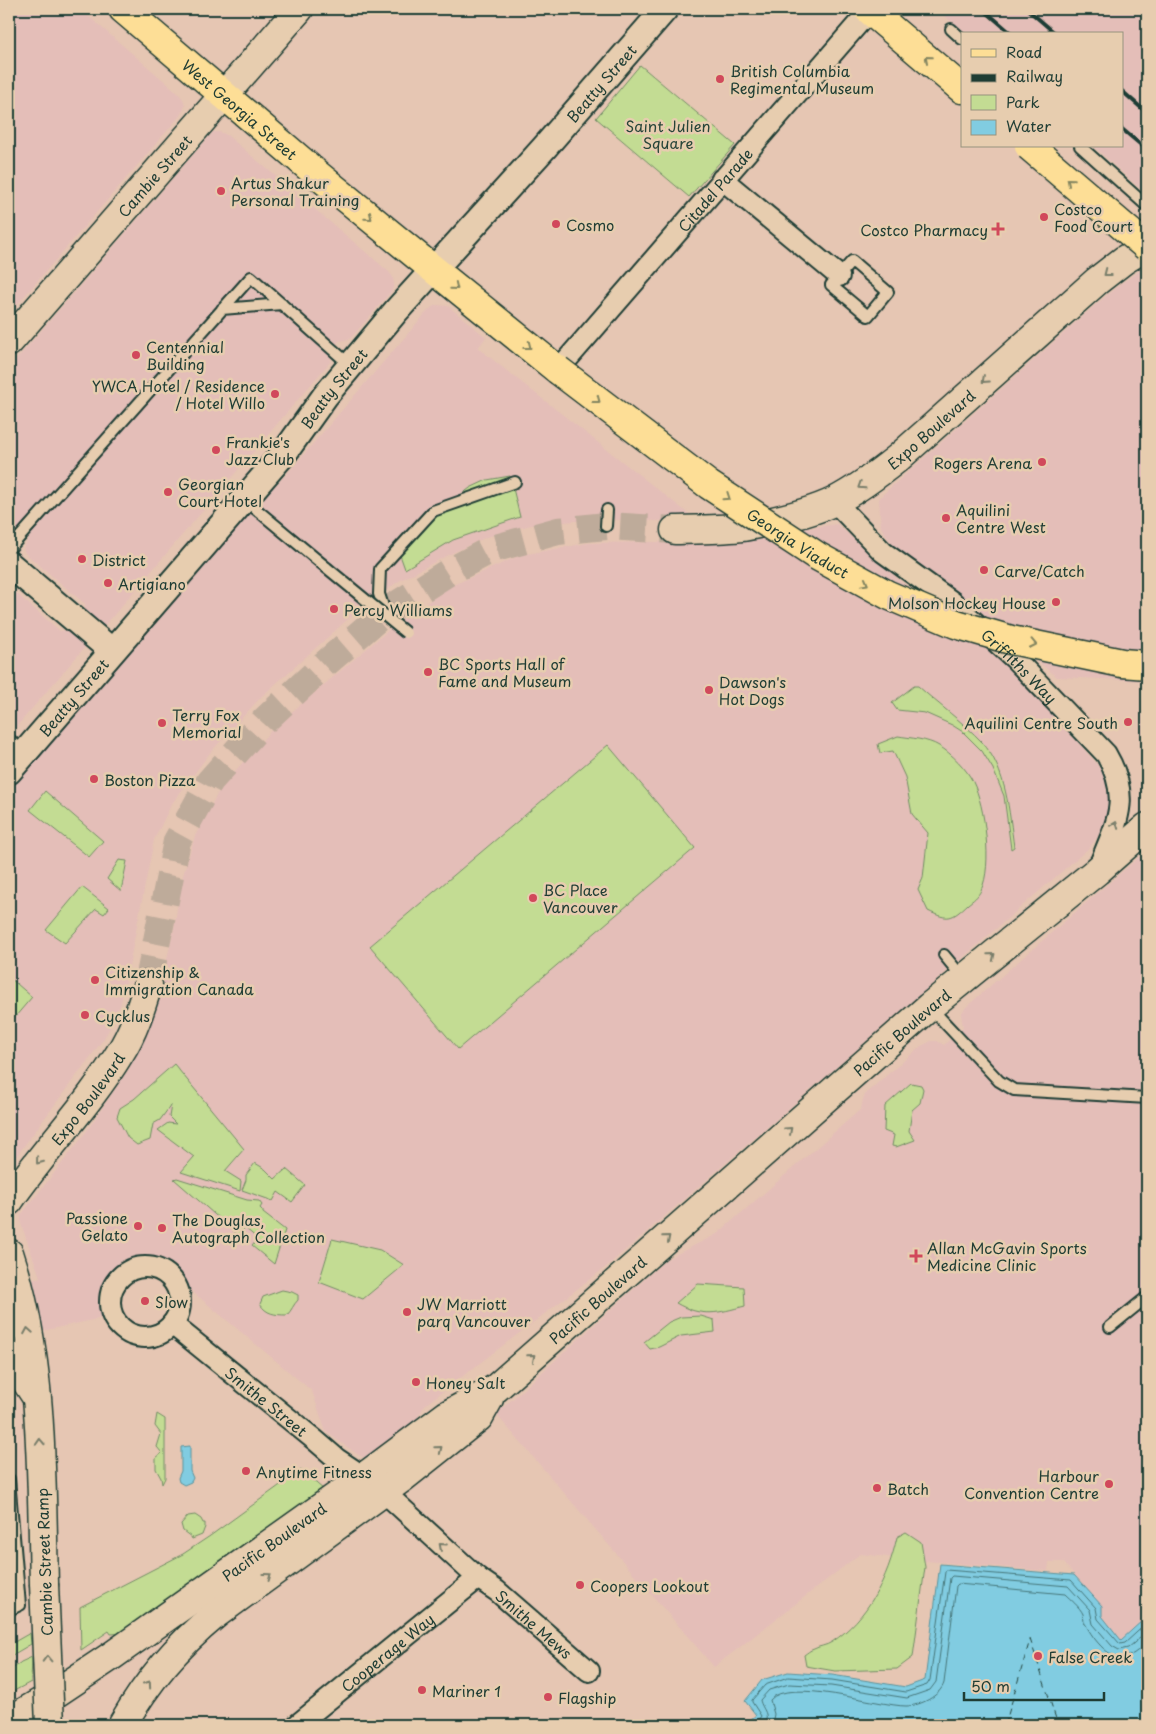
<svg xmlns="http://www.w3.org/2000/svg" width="1156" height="1734" font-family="'Playpen Sans',sans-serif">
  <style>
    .built { fill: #e4beb8 }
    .green { fill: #c3dc93; stroke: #718c64 }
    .water { fill: #81cce1; stroke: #5a939c }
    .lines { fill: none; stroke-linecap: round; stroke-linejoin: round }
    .shore { stroke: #467679; stroke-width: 1 }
    .ferry { stroke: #24443d; stroke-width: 1; stroke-dasharray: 6 5; stroke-linecap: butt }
    .secondary-tunnel { stroke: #beab9a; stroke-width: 28; stroke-dasharray: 28 14; stroke-linecap: butt }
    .service-casing { stroke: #1f3d34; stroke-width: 14 }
    .minor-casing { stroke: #1f3d34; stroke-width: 24 }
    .tertiary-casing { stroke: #1f3d34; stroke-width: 29 }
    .secondary-casing { stroke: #1f3d34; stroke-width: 31 }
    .primary-casing { stroke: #1f3d34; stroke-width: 31 }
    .service { stroke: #e7cdaf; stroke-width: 10 }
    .minor { stroke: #e7cdaf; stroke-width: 20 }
    .tertiary { stroke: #e7cdaf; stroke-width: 25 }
    .secondary { stroke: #e7cdaf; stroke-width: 28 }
    .primary { stroke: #fdde96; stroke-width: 28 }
    .rail { stroke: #1f3d34; stroke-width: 4 }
    .service-bridge-casing { stroke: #1f3d34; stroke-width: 14; stroke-linecap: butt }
    .secondary-bridge-casing { stroke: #1f3d34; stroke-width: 31; stroke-linecap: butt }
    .primary-bridge-casing { stroke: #1f3d34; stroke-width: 31; stroke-linecap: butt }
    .service-bridge { stroke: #e7cdaf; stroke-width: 10 }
    .secondary-bridge { stroke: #e7cdaf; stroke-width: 28 }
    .primary-bridge { stroke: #fdde96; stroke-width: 28 }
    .oneway { stroke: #838560 }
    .oneway2 { stroke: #797e6b }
    .poi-dot { fill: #d1495b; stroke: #e7cdaf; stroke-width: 2 }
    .labels { text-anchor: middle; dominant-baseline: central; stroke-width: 5; stroke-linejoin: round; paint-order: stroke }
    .poi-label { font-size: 15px; fill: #1f3d34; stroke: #e7cdaf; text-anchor: start }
    .street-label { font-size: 15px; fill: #1f3d34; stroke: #e7cdaf }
    .park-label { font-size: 15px; fill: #274539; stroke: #e7cdaf }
  </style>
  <rect width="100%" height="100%" fill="#e6c6b3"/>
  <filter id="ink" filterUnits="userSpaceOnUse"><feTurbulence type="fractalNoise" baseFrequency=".02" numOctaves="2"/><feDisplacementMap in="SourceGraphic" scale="10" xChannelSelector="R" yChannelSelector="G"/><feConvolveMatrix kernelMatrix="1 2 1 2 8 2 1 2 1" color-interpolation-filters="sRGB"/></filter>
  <g filter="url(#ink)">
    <path class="built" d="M9 9H80L176 91 183 99 185 105 184 109 179 117 9 314Z
      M937 9H1147V195L1093 146H1122V34H965Z
      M213 132H220L227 135 388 271 393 277 394 285 391 292 350 339 339 341 330 352 331 361 113 616 104 626 97 625 85 616V604L25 553 23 548 29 538 19 530 9 537V368Z
      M1147 266V681L1057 677 892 545 881 527 879 500 880 497 1085 314 1120 284Z
      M437 305 448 306 486 337 478 348 694 518 657 521 597 519 531 525 487 537 448 555 399 581 347 620 261 697 209 754 171 805 154 840 126 981 121 1003 114 1021 103 1040 15 1158 9 1162V787L233 525 286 475 424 315 432 307Z
      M837 524 900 581 955 621 989 642 1097 764 1103 774 1107 784 1109 805 1102 831 1089 848 606 1267 425 1405 411 1429 370 1458H365L360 1456 326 1432 312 1391 152 1258 142 1257 124 1259 106 1276 100 1291 99 1298V1306L102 1318 42 1331 30 1281 40 1277 21 1224V1215L81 1139 127 1072 139 1050 156 1006 174 929 181 882 195 836 221 787 274 727 397 623 451 586 521 555 588 543 723 541Z
      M9 587 60 631 71 629 83 642 85 647 11 733H9Z
      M1147 850V1609H1144L1143 1620 1121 1640 1102 1616V1606L1063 1562H1049L1048 1571 926 1561 860 1554 714 1667 496 1414 667 1259 717 1234 861 1109 863 1099 866 1093 921 1046 931 1041H937L944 1045 963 1027 961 1014 966 1007Z"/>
    <path class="green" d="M640 65 735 145 689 197 596 118Z
      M510 476 520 517 453 540 405 569 400 555 435 515 470 488 487 480Z
      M914 686H918C939 705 963 722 982 742 1007 770 1009 812 1014 847L1011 849 1004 796 993 769 982 751 963 732 952 725 925 713 897 710 892 703Z
      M898 736C910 738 928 739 939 746 951 753 967 769 973 782 985 806 993 866 981 890 978 897 973 900 968 904 952 919 949 921 928 911L918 890 923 878 928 833 912 814 905 777 893 751 880 753 878 744Z
      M608 745 695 848 458 1049 370 946Z
      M45 791 103 841 89 857 30 810Z
      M119 860 127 861 121 891 107 879Z
      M82 887 109 908 104 914 96 909 65 943 46 930Z
      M9 977 32 997 9 1024Z
      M174 1064 244 1149 225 1171 241 1181 240 1191 181 1172 194 1157 158 1130 168 1123 176 1124 169 1117 171 1105 160 1120 153 1124 150 1140 137 1145 128 1138 117 1117 120 1108 134 1099Z
      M911 1083 921 1085 923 1089 920 1103 912 1110 909 1131 915 1140 896 1147 892 1146 894 1135 884 1131 885 1106Z
      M255 1163 265 1169 275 1179 286 1169 305 1185 292 1202 278 1192 273 1201 242 1190 246 1180V1175Z
      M177 1178 247 1200 259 1201 262 1205 260 1208 263 1211V1213L285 1230 274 1264 252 1246 258 1239 245 1228 238 1235 174 1179Z
      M332 1239 380 1250 404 1265 363 1299 319 1282Z
      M698 1284 744 1287 745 1306C718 1313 702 1318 676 1303Z
      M282 1290 292 1292 298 1295V1300C293 1305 292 1310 287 1315 275 1315 266 1314 260 1304L263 1297Z
      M701 1316 714 1320 715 1332 681 1336 659 1347 650 1349 644 1342 669 1322 681 1317Z
      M157 1414 165 1419V1478L162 1484 161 1478 156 1469V1458L162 1453 157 1447 161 1434 155 1426Z
      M301 1470 324 1490 125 1633 111 1634 109 1631 81 1650 80 1607 183 1554 210 1536Z
      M195 1515 201 1519 203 1523H205V1527L202 1535 192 1539 191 1537 183 1531 181 1524 188 1516Z
      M906 1532 921 1542 925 1567 913 1657 897 1669 835 1671 806 1666 804 1655C807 1653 810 1650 814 1649 819 1646 826 1646 832 1642 868 1618 888 1578 897 1537Z
      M30 1633 31 1644 9 1657V1645Z
      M32 1657 31 1682 12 1692 11 1690H9L10 1671 21 1662Z"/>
    <path class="water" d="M190 1446V1471L193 1478 191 1482 184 1485 179 1482 178 1478 181 1471V1447Z
      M940 1564 1074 1575 1102 1606V1616L1121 1640 1143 1620 1144 1608 1147 1609V1725H744L756 1715 745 1701 762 1680 788 1672 832 1675 906 1687 925 1680Z"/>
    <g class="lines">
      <path class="shore" d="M752 1725 759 1719 761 1716 752 1702V1700L765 1685 788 1677 832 1680 906 1692 927 1685 930 1680 945 1572 946 1570 1071 1580 1096 1608 1098 1619 1120 1644 1125 1643 1147 1623
        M762 1725C772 1715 762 1710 760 1700L769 1690 789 1684 831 1686 907 1698 930 1690 936 1682 950 1578 952 1576 1068 1586 1090 1610 1093 1624 1112 1646 1119 1650 1128 1648 1147 1632
        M772 1725 774 1714 770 1700C788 1677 879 1706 906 1706 920 1706 940 1696 944 1683L956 1586 958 1584 1065 1594C1070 1599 1080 1607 1083 1614 1084 1618 1083 1621 1086 1625 1093 1639 1112 1664 1129 1656 1136 1653 1142 1647 1147 1642"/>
      <path class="ferry" d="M1030 1639 1058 1725
        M1005 1725 1030 1640"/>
      <path class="secondary-tunnel" d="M148 985 177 841 210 781 264 721 326 663 385 612 447 573 492 549 558 531 606 526 675 530"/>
      <g class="service-casing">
        <path id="service" d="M951 29 962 39
          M1080 146 1147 206
          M852 261 888 292 868 316 831 285Z
          M222 309 282 304
          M245 500 327 568
          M606 526 607 510
          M9 549 251 277 350 365
          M385 612 379 594 380 569 433 511 515 482
          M9 739 25 753
          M944 955 963 978
          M930 1007 999 1081 1014 1090 1147 1098
          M1110 1327 1147 1297
          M9 1479 20 1605 9 1610"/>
      </g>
      <g class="minor-casing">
        <g id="minor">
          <path d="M722 179 839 276"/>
          <path id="s1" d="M558 370 870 10"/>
          <path id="s2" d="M834 501 883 552 951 601 1014 658 1106 754C1133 800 1115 825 1098 869"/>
          <circle cx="145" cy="1302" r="35"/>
          <path id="s3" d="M172 1324 315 1440 337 1459 364 1477"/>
          <path id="s4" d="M384 1492 478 1578 497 1591 589 1671"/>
          <path id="s5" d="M297 1725 478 1578"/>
        </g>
      </g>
      <g class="tertiary-casing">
        <g id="tertiary">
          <path d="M9 564 112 651"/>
          <path id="s6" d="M9 771 285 452 325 396 396 311 544 148 665 9"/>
        </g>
      </g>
      <g class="secondary-casing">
        <g id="secondary">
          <path id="s7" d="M9 342 299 9"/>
          <path id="s8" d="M675 530C697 529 721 530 743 527 770 522 811 513 835 501 858 489 878 474 898 458L1097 281 1124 260 1147 246"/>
          <path id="s9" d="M9 1201C44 1150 88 1106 120 1053 133 1033 141 1008 148 985"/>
          <path d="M9 1253C44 1359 41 1473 44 1584"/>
          <path d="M9 1356 35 1395"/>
          <path id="s10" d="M9 1721 56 1693 113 1655 364 1477 447 1415 495 1389 929 1007 1097 871 1147 827"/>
          <path d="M122 1725C148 1680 176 1647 216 1614L401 1479 479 1417 489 1399"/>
        </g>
      </g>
      <g class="primary-casing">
        <g id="primary">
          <path id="s11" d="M123 9 318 175 433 269 558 370"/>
          <path d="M868 9 962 89"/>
        </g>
      </g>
      <use href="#service" class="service"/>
      <use href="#minor" class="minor"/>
      <use href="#tertiary" class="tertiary"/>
      <use href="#secondary" class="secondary"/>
      <use href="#primary" class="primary"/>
      <path class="rail" d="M983 9 1012 34
        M1027 9 1056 34
        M1122 91 1147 113
        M1122 129 1147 150"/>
      <g class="service-bridge-casing">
        <path id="service-bridge" d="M327 568 406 633"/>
      </g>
      <g class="secondary-bridge-casing">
        <path id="secondary-bridge" d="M44 1584 50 1725"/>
      </g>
      <g class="primary-bridge-casing">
        <g id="primary-bridge">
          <path d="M1029 146 1147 247"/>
          <path id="s12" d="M558 370 709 485 817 556 888 595 956 624 1011 640 1122 663 1147 665"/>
        </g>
      </g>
      <use href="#service-bridge" class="service-bridge"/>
      <use href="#secondary-bridge" class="secondary-bridge"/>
      <use href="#primary-bridge" class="primary-bridge"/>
    </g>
    <defs><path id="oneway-chevron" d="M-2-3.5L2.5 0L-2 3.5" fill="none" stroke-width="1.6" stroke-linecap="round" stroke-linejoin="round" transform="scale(1.25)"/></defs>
    <g class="oneway">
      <use href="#oneway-chevron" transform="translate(928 59) rotate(-139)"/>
      <use href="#oneway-chevron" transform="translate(1070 181) rotate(-139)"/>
      <use href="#oneway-chevron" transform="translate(369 217) rotate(40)"/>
      <use href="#oneway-chevron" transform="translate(455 287) rotate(39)"/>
      <use href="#oneway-chevron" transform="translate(528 346) rotate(38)"/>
      <use href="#oneway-chevron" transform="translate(597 400) rotate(37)"/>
      <use href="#oneway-chevron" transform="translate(727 497) rotate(34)"/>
      <use href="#oneway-chevron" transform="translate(865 583) rotate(29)"/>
      <use href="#oneway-chevron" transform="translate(1033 644) rotate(12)"/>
    </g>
    <g class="oneway2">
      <use href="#oneway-chevron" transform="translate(1107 273) rotate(142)"/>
      <use href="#oneway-chevron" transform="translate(985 380) rotate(138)"/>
      <use href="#oneway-chevron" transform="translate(861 486) rotate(147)"/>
      <use href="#oneway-chevron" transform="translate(1115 825) rotate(-69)"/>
      <use href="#oneway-chevron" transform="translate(992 956) rotate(-39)"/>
      <use href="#oneway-chevron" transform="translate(789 1130) rotate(-42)"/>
      <use href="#oneway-chevron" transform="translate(39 1161) rotate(129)"/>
      <use href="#oneway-chevron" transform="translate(667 1238) rotate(-41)"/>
      <use href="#oneway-chevron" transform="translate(28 1331) rotate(-100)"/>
      <use href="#oneway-chevron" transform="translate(532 1357) rotate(-41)"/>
      <use href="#oneway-chevron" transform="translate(40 1442) rotate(-93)"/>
      <use href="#oneway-chevron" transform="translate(439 1449) rotate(-39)"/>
      <use href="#oneway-chevron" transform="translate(442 1546) rotate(-138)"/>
      <use href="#oneway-chevron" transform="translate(268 1576) rotate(-36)"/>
      <use href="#oneway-chevron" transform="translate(47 1659) rotate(-92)"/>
      <use href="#oneway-chevron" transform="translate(148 1684) rotate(-55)"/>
    </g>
  </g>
  <g class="poi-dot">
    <circle cx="720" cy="79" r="5"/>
    <circle cx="221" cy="191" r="5"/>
    <circle cx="1044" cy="217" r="5"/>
    <circle cx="556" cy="224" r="5"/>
    <path d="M995.5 221.5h5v5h5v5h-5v5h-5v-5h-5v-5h5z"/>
    <circle cx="136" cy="355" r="5"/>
    <circle cx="275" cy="394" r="5"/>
    <circle cx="216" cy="450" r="5"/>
    <circle cx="1042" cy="462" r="5"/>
    <circle cx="168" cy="492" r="5"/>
    <circle cx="946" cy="518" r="5"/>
    <circle cx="82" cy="559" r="5"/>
    <circle cx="984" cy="570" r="5"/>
    <circle cx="108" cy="583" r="5"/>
    <circle cx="1056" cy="602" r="5"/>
    <circle cx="334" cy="609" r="5"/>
    <circle cx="428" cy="672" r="5"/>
    <circle cx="709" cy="690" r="5"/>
    <circle cx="1128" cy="722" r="5"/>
    <circle cx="162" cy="723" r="5"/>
    <circle cx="94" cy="779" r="5"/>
    <circle cx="533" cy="898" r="5"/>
    <circle cx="95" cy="980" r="5"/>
    <circle cx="85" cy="1015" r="5"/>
    <circle cx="138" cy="1226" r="5"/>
    <circle cx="162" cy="1228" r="5"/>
    <path d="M913.5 1248.5h5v5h5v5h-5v5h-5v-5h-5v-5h5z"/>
    <circle cx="145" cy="1301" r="5"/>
    <circle cx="407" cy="1312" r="5"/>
    <circle cx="416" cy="1382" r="5"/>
    <circle cx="246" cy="1471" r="5"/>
    <circle cx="1109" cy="1484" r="5"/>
    <circle cx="877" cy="1488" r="5"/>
    <circle cx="580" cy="1585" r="5"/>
    <circle cx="1038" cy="1656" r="5"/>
    <circle cx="422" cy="1690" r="5"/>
    <circle cx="548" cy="1697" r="5"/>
  </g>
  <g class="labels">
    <g class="poi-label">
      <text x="730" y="70">British Columbia<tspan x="730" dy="17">Regimental Museum</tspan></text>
      <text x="231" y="182">Artus Shakur<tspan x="231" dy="17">Personal Training</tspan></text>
      <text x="1054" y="208">Costco<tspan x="1054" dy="17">Food Court</tspan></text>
      <text x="566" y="224">Cosmo</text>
      <text x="988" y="229" text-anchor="end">Costco Pharmacy</text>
      <text x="146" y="346">Centennial<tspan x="146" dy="17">Building</tspan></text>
      <text x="265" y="385" text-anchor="end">YWCA Hotel / Residence<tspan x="265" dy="17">/ Hotel Willo</tspan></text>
      <text x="226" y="441">Frankie's<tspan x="226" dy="17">Jazz Club</tspan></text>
      <text x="1032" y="462" text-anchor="end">Rogers Arena</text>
      <text x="178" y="483">Georgian<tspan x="178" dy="17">Court Hotel</tspan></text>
      <text x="956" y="509">Aquilini<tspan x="956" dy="17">Centre West</tspan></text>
      <text x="92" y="559">District</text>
      <text x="994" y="570">Carve/Catch</text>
      <text x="118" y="583">Artigiano</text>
      <text x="1046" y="602" text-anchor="end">Molson Hockey House</text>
      <text x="344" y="609">Percy Williams</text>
      <text x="438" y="663">BC Sports Hall of<tspan x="438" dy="17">Fame and Museum</tspan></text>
      <text x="719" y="681">Dawson's<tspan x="719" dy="17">Hot Dogs</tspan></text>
      <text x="172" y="714">Terry Fox<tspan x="172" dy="17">Memorial</tspan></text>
      <text x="1118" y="722" text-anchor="end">Aquilini Centre South</text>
      <text x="104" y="779">Boston Pizza</text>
      <text x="543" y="889">BC Place<tspan x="543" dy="17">Vancouver</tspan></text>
      <text x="105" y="971">Citizenship &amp;<tspan x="105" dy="17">Immigration Canada</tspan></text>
      <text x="95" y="1015">Cycklus</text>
      <text x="128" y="1217" text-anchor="end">Passione<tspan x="128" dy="17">Gelato</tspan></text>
      <text x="172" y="1219">The Douglas,<tspan x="172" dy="17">Autograph Collection</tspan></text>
      <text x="927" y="1247">Allan McGavin Sports<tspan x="927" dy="17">Medicine Clinic</tspan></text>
      <text x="155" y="1301">Slow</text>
      <text x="417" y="1303">JW Marriott<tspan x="417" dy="17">parq Vancouver</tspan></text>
      <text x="426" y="1382">Honey Salt</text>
      <text x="256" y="1471">Anytime Fitness</text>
      <text x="1099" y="1475" text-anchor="end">Harbour<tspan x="1099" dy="17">Convention Centre</tspan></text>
      <text x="887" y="1488">Batch</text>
      <text x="590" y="1585">Coopers Lookout</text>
      <text x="1048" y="1656">False Creek</text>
      <text x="432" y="1690">Mariner 1</text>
      <text x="558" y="1697">Flagship</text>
    </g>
    <g class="street-label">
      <text stroke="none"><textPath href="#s6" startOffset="908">Beatty Street</textPath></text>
      <text stroke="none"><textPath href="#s11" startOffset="154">West Georgia Street</textPath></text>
      <text stroke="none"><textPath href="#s7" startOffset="221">Cambie Street</textPath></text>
      <text stroke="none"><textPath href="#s1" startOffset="239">Citadel Parade</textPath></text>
      <text stroke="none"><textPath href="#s6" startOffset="502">Beatty Street</textPath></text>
      <text stroke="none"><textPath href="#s8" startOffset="284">Expo Boulevard</textPath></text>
      <text stroke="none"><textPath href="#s12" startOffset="296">Georgia Viaduct</textPath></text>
      <text stroke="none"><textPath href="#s2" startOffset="249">Griffiths Way</textPath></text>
      <text stroke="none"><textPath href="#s6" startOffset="98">Beatty Street</textPath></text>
      <text stroke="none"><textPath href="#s10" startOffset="1130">Pacific Boulevard</textPath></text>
      <text stroke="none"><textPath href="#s9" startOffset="129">Expo Boulevard</textPath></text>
      <text stroke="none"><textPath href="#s10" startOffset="725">Pacific Boulevard</textPath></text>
      <text stroke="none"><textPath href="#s3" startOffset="122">Smithe Street</textPath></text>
      <text stroke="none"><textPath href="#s10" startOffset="320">Pacific Boulevard</textPath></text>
      <text transform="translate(44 1562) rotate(-92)">Cambie Street Ramp</text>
      <text stroke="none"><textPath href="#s4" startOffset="200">Smithe Mews</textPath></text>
      <text stroke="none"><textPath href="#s5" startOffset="116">Cooperage Way</textPath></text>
    </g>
    <g class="park-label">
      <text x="668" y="125">Saint Julien<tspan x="668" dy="17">Square</tspan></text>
    </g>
  </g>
  <rect width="1156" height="1734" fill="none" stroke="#e7cdaf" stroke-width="30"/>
  <rect x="15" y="15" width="1126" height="1704" fill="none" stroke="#1f3d34" stroke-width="2" filter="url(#ink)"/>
  <rect x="961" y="32" width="162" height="115" fill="#e7cdaf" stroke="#97937e"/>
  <rect x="971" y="49" width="25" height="8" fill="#fdde96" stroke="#97937e"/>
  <text x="1006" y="58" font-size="15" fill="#1f3d34">Road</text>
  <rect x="971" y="74" width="25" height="8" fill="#1f3d34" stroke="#97937e"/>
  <text x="1006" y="82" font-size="15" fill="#1f3d34">Railway</text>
  <rect x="971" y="95" width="25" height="15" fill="#c3dc93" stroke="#97937e"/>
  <text x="1006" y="108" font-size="15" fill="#1f3d34">Park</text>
  <rect x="971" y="120" width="25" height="15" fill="#81cce1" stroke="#97937e"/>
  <text x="1006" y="132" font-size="15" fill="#1f3d34">Water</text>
  <path d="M964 1692v8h140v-8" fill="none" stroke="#1f3d34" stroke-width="2.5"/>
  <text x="971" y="1692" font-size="15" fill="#1f3d34" stroke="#e7cdaf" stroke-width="4" paint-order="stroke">50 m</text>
</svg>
